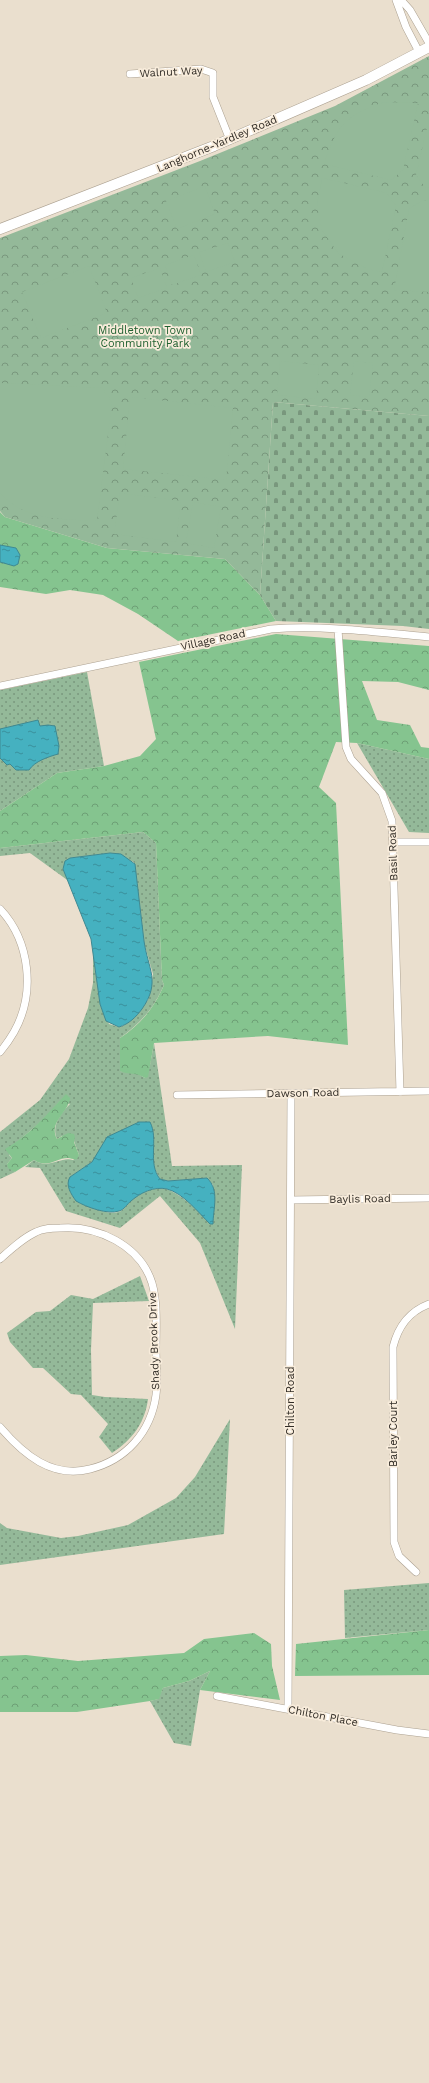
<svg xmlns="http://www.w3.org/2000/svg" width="429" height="2083" font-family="'Work Sans',sans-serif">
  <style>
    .grass { fill: url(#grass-dots); fill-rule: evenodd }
    .forest { fill: url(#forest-crowns) }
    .cemetery { fill: url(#cemetery-stones) }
    .park { fill: url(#park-crowns) }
    .pitch { fill: #94b999 }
    .water { fill: url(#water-ripples); stroke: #3f8992 }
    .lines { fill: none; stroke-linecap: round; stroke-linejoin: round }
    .minor-casing { stroke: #aca191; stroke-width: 8 }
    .secondary-casing { stroke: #aca191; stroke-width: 11 }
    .minor { stroke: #fff; stroke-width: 7 }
    .secondary { stroke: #fff; stroke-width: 10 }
    .labels { text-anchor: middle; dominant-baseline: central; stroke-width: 3.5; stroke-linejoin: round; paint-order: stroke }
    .street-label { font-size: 11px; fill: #312c26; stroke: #f8ecdb }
    .park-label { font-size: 11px; fill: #206130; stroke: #f8ecdb }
  </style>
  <defs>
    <pattern id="grass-dots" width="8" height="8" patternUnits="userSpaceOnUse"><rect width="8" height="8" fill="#94b999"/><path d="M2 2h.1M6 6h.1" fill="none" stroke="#79977d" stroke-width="1.8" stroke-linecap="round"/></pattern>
    <pattern id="forest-crowns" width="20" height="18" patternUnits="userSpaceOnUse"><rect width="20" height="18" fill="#85c48f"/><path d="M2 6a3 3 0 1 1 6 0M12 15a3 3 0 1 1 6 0" fill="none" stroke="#6d9f75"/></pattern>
    <pattern id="cemetery-stones" width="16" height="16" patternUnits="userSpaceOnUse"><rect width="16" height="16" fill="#94b999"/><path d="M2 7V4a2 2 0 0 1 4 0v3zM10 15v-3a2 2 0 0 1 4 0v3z" fill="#79977d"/></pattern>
    <pattern id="park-crowns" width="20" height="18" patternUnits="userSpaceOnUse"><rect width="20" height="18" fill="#94b999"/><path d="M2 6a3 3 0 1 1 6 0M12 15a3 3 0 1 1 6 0" fill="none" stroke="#79977d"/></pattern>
    <pattern id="water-ripples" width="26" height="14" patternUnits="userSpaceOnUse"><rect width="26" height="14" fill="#45b1c0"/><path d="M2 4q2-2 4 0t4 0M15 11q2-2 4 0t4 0" fill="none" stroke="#3a909c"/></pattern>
  </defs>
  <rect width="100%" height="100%" fill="#eadfce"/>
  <path class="grass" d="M87 672 104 766 57 773 0 811V690Z
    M357 743 429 759V833L409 832Z
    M143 832 156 843 162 980 164 985C153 1009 142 1022 120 1038V1071L137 1073 145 1078 150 1065 154 1043 172 1166 242 1165 235 1329 200 1243 160 1196 120 1228 66 1211 40 1168 25 1167 34 1160C48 1170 61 1156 73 1160L79 1155 74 1141 62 1136 57 1139C51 1126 61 1113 70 1104L60 1101 45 1118 16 1143 9 1155 12 1158 7 1164 15 1172 0 1179V1132L40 1100 69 1059 88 1008 93 983V950L100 1004 109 1024 119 1027 123 1026 138 1014 148 1000 153 974 144 943 134 862 110 853 70 858 63 869 70 882 30 853 0 856V848ZM92 1162 154 1168 160 1179 168 1181 207 1178 213 1185V1224C200 1213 185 1197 169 1190 156 1185 139 1193 129 1202 127 1205 124 1209 121 1211 109 1217 90 1206 79 1203L70 1177Z
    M140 1276 149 1301 93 1303 91 1350 92 1395 105 1397 148 1399C145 1423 132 1440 112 1453L99 1437 108 1424 81 1395 71 1394 43 1368H33L10 1342 7 1333 36 1312 50 1311 71 1295 93 1299Z
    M230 1419 224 1534 0 1565V1523L7 1528 61 1538 78 1536 128 1525 176 1498 195 1477Z
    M429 1583V1630L345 1638 344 1590Z
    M210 1671 200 1690 191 1746 174 1743 150 1701 158 1699 163 1688 189 1681Z"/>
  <path class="forest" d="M0 512 5 517 107 548 225 559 260 595 276 621 178 641 138 614 103 595 70 590 46 594 0 587Z
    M276 634 429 646V690L398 682 362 681 377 720 410 725 421 747 429 748V759L357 743 336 742 319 787 336 803 348 1045 268 1036 154 1043 148 1077 145 1078C137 1072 128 1075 120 1071V1038C141 1024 154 1008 164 985L162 980 156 843 143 832 0 848V811L57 773 104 766 140 756 156 739 139 662Z
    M66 1094 70 1098C69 1112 48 1122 57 1139L68 1133 74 1134 75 1137 74 1142 79 1155 77 1159C74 1160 71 1158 68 1158 56 1158 48 1169 34 1160L15 1172 8 1168 7 1164 12 1158 5 1149C30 1135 47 1114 66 1094Z
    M429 1630V1675L295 1676 296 1644Z
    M254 1633 271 1644 272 1666 280 1700 200 1690 210 1671 189 1681 163 1688 159 1699 150 1701 77 1712H0V1656L26 1655 78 1661 184 1653 204 1639Z"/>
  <path class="cemetery" d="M273 402 429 416V629L403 626 276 621 260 595Z"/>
  <path class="park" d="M429 56V416L273 402 260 595 225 559 107 548 5 517 0 511V238L200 161 335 106Z"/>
  <path class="pitch" d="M384 102 418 103 403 170 391 180 324 164C337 125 345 116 384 102Z
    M429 119V188L425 187 416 175Z
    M322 178 387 193 396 206 382 272 367 269 338 253 322 230 317 205Z
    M205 186 215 214 177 229 166 201Z
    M423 200 429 201V292L394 290 409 209Z
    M228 243 235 262 206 272 199 252Z
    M194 255 201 275 172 285 165 265Z
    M89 266 107 313 41 338 22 292Z
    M160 268 167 288 138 298 131 278Z
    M280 361 319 365 316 399 277 395Z
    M354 361 373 363 369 397 350 395Z
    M0 383 102 388 112 402 97 521C64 519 24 521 0 493Z
    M130 397 233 408 226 480 123 469Z
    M120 493 181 501 176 542 114 534Z
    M193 502 221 507 214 548 186 543Z"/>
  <path class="water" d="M0 545 16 548 20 555 18 564 14 566 0 562Z
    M38 720 40 726 48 725 55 726 59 746 58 754C48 757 35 761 29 770H16L10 764 7 765 0 758V729Z
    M110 853 121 854 135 864C138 890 141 916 144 941 148 969 161 982 142 1009 136 1017 129 1024 119 1027L106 1021 100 1004 91 939 63 869 65 861 70 858Z
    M139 1122H150C159 1139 147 1163 160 1179L168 1181 207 1178C220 1190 213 1209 213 1224H210C199 1213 183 1193 167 1189 154 1186 140 1193 131 1201 127 1204 124 1210 119 1211 108 1215 86 1207 76 1201 71 1194 65 1185 70 1177L92 1162 107 1137Z"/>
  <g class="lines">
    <g class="minor-casing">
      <path id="minor" d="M396 0 406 27 419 52
        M401 0 410 10 429 43
        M130 74 201 69 213 73V97L230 140
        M338 629 346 747 351 759 382 793 392 821 400 1092
        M0 686 271 629C323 625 377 632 429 637
        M393 842H429
        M0 909C30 941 36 993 14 1032 10 1039 5 1046 0 1052
        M177 1095 429 1091
        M291 1200 429 1198
        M0 1259C11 1249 23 1238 36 1232 44 1228 52 1228 60 1228 97 1225 140 1245 152 1283 158 1304 156 1328 156 1349 156 1364 158 1380 156 1395 151 1432 126 1460 90 1469 52 1479 23 1454 0 1427
        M416 1572 399 1556 394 1542 393 1347C398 1327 408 1312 429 1304
        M217 1696 397 1730 429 1734
        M288 1709 291 1093"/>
    </g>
    <g class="secondary-casing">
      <path id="secondary" d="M0 229 214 146 366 80 429 47"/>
    </g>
    <use href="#minor" class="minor"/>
    <use href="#secondary" class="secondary"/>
  </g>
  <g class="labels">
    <g class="street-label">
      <text transform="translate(171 72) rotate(-3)">Walnut Way</text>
      <text transform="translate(217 144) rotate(-23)">Langhorne-Yardley Road</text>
      <text transform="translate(213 640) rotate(-12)">Village Road</text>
      <text transform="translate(393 853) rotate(-92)">Basil Road</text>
      <text transform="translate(303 1093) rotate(-1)">Dawson Road</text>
      <text transform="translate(360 1199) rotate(-1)">Baylis Road</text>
      <text transform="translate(154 1341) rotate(-92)">Shady Brook Drive</text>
      <text transform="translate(290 1401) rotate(-90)">Chilton Road</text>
      <text transform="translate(393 1434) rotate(-90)">Barley Court</text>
      <text transform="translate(323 1716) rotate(11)">Chilton Place</text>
    </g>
    <g class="park-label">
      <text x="145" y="330">Middletown Town<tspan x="145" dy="13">Community Park</tspan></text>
    </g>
  </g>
</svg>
